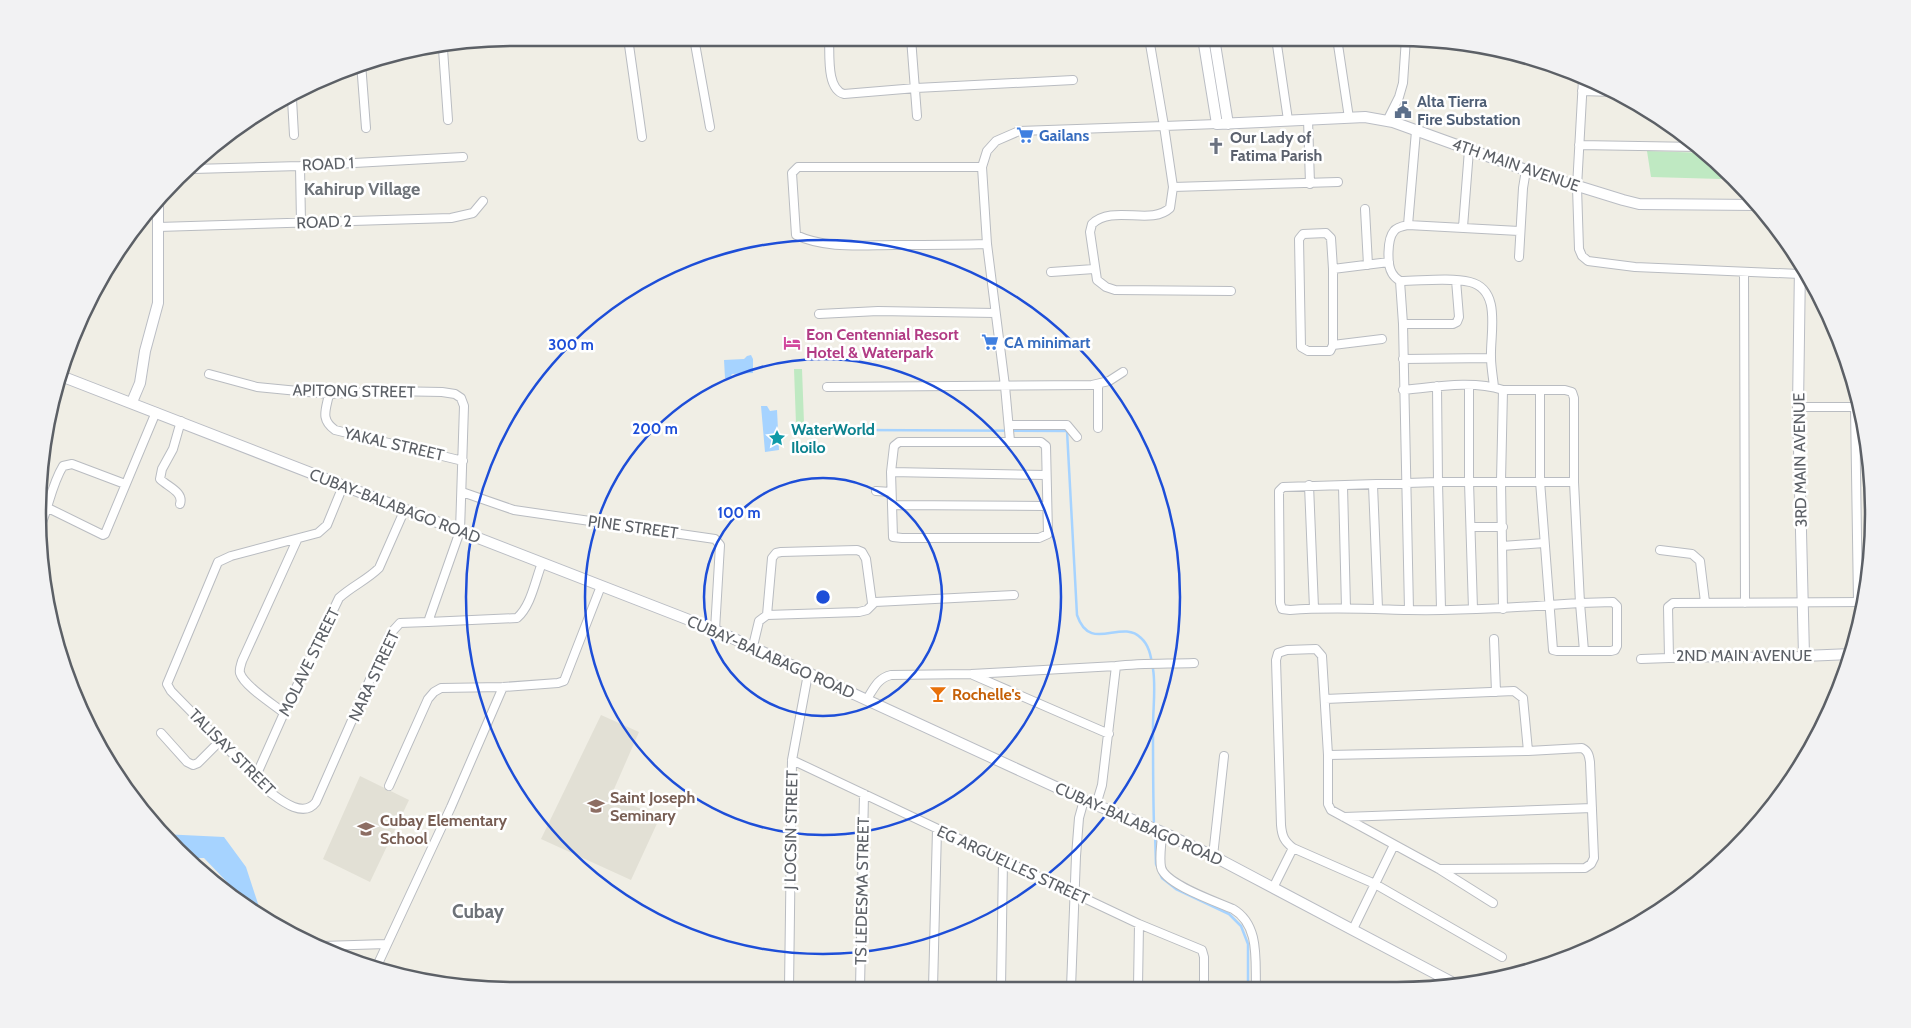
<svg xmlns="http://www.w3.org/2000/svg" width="1911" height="1028" font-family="Cabin,sans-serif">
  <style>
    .education { fill: #e2e0d5 }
    .green { fill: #bfe9c2 }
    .water { fill: #a6d3ff }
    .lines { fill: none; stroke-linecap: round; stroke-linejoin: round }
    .stream { stroke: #a6d3ff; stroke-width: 2.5 }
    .street-casing { stroke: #b9bcc1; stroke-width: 10 }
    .secondary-casing { stroke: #babdc4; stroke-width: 12 }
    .street { stroke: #fff; stroke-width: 8 }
    .secondary { stroke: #fff; stroke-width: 10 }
    .ring { fill: none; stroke: #1d4ed8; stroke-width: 2.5 }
    .labels { text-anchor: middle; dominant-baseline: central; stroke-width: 5; stroke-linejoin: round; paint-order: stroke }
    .service-label { font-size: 16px; font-weight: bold; fill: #4e5e75; stroke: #fff; text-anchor: start }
    .shop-label { font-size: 16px; font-weight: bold; fill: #366cbe; stroke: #fff; text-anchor: start }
    .worship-label { font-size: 16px; font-weight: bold; fill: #5b616d; stroke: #fff; text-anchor: start }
    .street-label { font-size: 16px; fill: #5c6066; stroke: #fff }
    .hotel-label { font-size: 16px; font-weight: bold; fill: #b23c85; stroke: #fff; text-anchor: start }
    .culture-label { font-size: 16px; font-weight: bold; fill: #0d838f; stroke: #fff; text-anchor: start }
    .food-label { font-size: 16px; font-weight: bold; fill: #c56008; stroke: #fff; text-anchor: start }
    .education-label { font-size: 16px; font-weight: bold; fill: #785e54; stroke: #fff; text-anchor: start }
    .neighbourhood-label { font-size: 18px; font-weight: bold; fill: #6d7278; stroke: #fff }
    .quarter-label { font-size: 19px; font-weight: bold; fill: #6d7278; stroke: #fff }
    .rim { fill: none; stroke: #5c6066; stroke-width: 2.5 }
    .centre { fill: #1d4ed8; stroke: #fff; stroke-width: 2.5 }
    .ring-label { font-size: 15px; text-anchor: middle; font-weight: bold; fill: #1d4ed8; stroke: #fff; stroke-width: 5; stroke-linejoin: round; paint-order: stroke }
  </style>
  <rect width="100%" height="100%" fill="#f0eee5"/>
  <path class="education" d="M601 715 639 732 611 796 660 817 631 880 541 839Z
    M360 776 409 800 370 882 323 859Z"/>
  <path class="green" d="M1647 151 1707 153 1723 169 1721 179 1651 177Z
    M794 369H802L804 423 796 424Z"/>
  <path class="water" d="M751 355 753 359V373L732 374 730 378H725L724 360 744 359 747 356Z
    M761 406H767L770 411 777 410 779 450 765 452Z
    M162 834 224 837 246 867 262 916 228 888 227 882 204 858H192Z"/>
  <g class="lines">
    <path class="stream" d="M857 430 1067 431 1077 615C1090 654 1121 618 1141 638 1150 646 1151 658 1153 669 1156 687 1153 708 1153 727 1153 760 1153 793 1154 826
      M1155 832 1156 864 1162 878 1176 889 1229 914 1241 926 1248 944V987"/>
    <g class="street-casing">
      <path id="street" d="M628 38 642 137
        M694 38 710 127
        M829 38C830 54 826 89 844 94L916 88 1073 80
        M911 38 917 116
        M1149 38 1164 126 1217 124
        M1276 38 1288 120
        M1337 38 1349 118
        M443 49 448 120
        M361 63 366 128
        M1583 79 1577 187 1579 249 1582 256 1588 261 1635 267 1800 274
        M1582 91 1613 92
        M292 99 294 135
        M1308 119 1310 184
        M1387 121 1399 97 1403 83 1406 38
        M229 133V134
        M1579 145 1699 147
        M300 166 301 223
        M798 167H982L987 244C956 245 925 245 894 245 863 245 825 249 796 235L792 173Z
        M982 167 987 151 996 141 1019 131 1164 126 1173 187 1170 208C1151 226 1113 204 1092 224L1090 232 1097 280 1106 287 1115 290 1231 291
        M193 169 300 166 463 157
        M1173 187 1338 182
        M1365 209 1368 265
        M1408 225 1416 131
        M158 227 451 218 473 213 483 201
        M1463 227 1469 150
        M987 244 1005 386 1010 441
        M1519 257 1523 188 1526 170
        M1333 269V345L1330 351H1308L1301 347 1299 239 1303 234 1326 233 1331 238 1333 269 1389 262
        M1051 272 1094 269
        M1744 272 1745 603
        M1400 281C1421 281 1450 277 1470 282 1502 290 1490 333 1491 357 1491 367 1493 377 1494 387
        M819 314 878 311 995 313
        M1403 324H1453L1457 322 1459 317 1456 280
        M1333 345 1382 339
        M1403 359 1491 358
        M209 374 257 387 329 394 388 391 442 392 455 394 461 398 464 406 460 531 428 622 400 623 390 634 316 802C304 818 283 802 271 793L171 691 167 684 218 562 231 556 318 533 327 525 343 486
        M1098 384V428
        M1437 386 1438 482 1441 609
        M1469 386V482L1473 609
        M827 387 1092 385 1109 381 1123 372
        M1403 390C1435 387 1472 380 1503 390H1565L1572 392 1574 398V482L1580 603C1523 607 1466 611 1408 610 1369 609 1330 607 1290 610L1282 609 1280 603 1279 495V491L1283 487 1438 482H1574
        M1503 390 1501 481 1503 609
        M1540 391V481L1553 650 1557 651H1611L1615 650 1617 646V606L1613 602 1580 603 1584 651
        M329 394C326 410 320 419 335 430L463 461
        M1798 407H1859
        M1855 407 1858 602
        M1010 425H1067L1077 437
        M899 442H1041L1046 446 1048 534 1039 538H902L893 537 891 472 894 446Z
        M891 472 1046 475
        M1309 485 1314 608
        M1373 485 1378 608
        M1343 486 1346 608
        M876 491 891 492
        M462 492 514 510 715 539 720 545 715 630
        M180 504C184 492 168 487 160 479L162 469 173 449 181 421
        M892 505 1047 506
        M48 508 103 535 105 534 156 412
        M41 525C49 505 52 484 63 466L72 464 125 484
        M1471 527H1503
        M1502 546 1544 543
        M1660 550 1692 554 1700 561 1705 602
        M1409 610 1403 324 1400 281C1397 279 1394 277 1392 273 1387 265 1387 239 1394 231 1397 227 1403 226 1408 225L1519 231
        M767 615 772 558 776 553 781 552 857 550 862 552 866 559 872 603
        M428 622 517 618C531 606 535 581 542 563
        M1494 639 1496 692
        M753 646 759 621 767 615 859 612 867 610 875 602 1014 595
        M1804 656 1669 658 1668 607 1673 603 1863 602
        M1641 659 1669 658
        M1116 666C1142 663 1168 664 1194 663
        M973 675 1109 734
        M867 699C874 688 878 678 891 675L971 674 1116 666 1102 785 1096 805
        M1325 699 1514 691 1523 698 1528 751
        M284 713C273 704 244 686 240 673 239 669 241 665 242 661L297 540
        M161 733 187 762 193 765 198 763 220 741
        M1809 753 1811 749
        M1328 755 1528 751 1582 748C1588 751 1589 755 1590 762L1594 858 1591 864 1585 868 1439 869
        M792 760 1139 924 1202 950 1204 957V987
        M256 776 284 713 339 598C352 586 367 580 379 568L405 509
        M389 786 428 699 434 692 441 688 503 687 558 683 564 681 601 586
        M1344 817 1592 808
        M1162 832C1162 842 1159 856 1161 867 1164 884 1217 902 1233 909 1260 925 1255 960 1256 987
        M1213 856 1224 756
        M1273 888 1293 848
        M1493 903 1439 869 1331 810 1328 804V755L1322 656 1316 649 1287 650 1278 653 1276 660 1281 825C1282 836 1284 841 1293 848L1375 884 1502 957
        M1353 929 1394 845
        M322 946 386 944
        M376 968 451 807 503 687
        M1138 987 1139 924
        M860 988 864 794
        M933 988 937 829
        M1001 988 1003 861
        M1071 988 1076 856 1079 818 1084 800
        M789 989 792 760 808 674"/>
    </g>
    <g class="secondary-casing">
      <path id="secondary" d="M1203 38 1217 124 1365 117 1393 122 1526 170 1623 200 1639 204 1757 205
        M1214 38 1228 124
        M1800 265 1798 407 1804 656 1851 654
        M61 376 715 630 1084 800 1162 832 1213 856 1459 986
        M132 402 140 383 145 351 158 303V206"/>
    </g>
    <use href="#street" class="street"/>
    <use href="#secondary" class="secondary"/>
  </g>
  <g class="ring">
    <circle cx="823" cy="597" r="119"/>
    <circle cx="823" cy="597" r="238"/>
    <circle cx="823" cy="597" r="357"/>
  </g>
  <defs>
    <g id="civic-bare" transform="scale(1.35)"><path d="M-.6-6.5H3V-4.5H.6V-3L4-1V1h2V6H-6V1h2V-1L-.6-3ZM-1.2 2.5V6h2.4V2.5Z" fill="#5c6f8a" stroke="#fff" stroke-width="2.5" paint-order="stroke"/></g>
    <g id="supermarket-bare" transform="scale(1.35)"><path d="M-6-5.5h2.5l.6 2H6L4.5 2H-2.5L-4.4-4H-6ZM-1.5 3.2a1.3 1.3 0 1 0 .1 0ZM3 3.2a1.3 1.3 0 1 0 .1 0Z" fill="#3f7fe0" stroke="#fff" stroke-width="2.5" paint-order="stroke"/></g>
    <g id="church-bare" transform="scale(1.35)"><path d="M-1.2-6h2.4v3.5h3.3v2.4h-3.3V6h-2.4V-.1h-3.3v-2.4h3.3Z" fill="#6b7280" stroke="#fff" stroke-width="2.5" paint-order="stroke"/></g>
    <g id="hotel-bare" transform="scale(1.35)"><path d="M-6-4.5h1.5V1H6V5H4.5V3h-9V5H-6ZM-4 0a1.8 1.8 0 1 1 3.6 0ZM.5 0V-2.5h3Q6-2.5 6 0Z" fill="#d1479c" stroke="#fff" stroke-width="2.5" paint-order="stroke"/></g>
    <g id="sight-bare" transform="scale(1.35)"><path d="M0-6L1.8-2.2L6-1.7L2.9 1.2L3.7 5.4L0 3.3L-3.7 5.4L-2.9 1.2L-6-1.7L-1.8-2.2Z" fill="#0f9aa8" stroke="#fff" stroke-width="2.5" paint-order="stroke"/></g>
    <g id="bar-bare" transform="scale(1.35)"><path d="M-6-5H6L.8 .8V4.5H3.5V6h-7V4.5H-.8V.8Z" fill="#e8710a" stroke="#fff" stroke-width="2.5" paint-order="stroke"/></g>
    <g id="university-bare" transform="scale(1.35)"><path d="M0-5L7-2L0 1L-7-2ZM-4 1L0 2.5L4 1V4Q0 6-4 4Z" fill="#8d6e63" stroke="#fff" stroke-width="2.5" paint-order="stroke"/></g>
    <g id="school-bare" transform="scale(1.35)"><path d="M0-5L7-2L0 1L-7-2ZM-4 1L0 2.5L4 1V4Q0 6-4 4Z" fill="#8d6e63" stroke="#fff" stroke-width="2.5" paint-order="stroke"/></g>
  </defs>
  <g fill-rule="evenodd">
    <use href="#civic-bare" x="1403" y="110"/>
    <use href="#supermarket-bare" x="1025" y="135"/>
    <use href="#church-bare" x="1216" y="146"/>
    <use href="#supermarket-bare" x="990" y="342"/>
    <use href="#hotel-bare" x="792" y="343"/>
    <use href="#sight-bare" x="777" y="438"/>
    <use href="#bar-bare" x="938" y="694"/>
    <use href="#university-bare" x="596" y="806"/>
    <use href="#school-bare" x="366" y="829"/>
  </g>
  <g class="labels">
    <g class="service-label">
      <text x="1417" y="101">Alta Tierra<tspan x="1417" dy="18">Fire Substation</tspan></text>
    </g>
    <g class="shop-label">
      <text x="1039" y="135">Gailans</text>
      <text x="1004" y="342">CA minimart</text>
    </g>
    <g class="worship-label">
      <text x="1230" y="137">Our Lady of<tspan x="1230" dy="18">Fatima Parish</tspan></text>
    </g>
    <g class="street-label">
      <text transform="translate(328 164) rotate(-3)">ROAD 1</text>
      <text transform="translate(1516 165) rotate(19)">4TH MAIN AVENUE</text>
      <text transform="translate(324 222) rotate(-2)">ROAD 2</text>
      <text transform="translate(354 391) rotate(1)">APITONG STREET</text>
      <text transform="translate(394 444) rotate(13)">YAKAL STREET</text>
      <text transform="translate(1800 460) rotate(-91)">3RD MAIN AVENUE</text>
      <text transform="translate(395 506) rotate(21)">CUBAY-BALABAGO ROAD</text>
      <text transform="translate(633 527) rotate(8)">PINE STREET</text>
      <text x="1744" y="655">2ND MAIN AVENUE</text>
      <text transform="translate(771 657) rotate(24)">CUBAY-BALABAGO ROAD</text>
      <text transform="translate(309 662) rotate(-64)">MOLAVE STREET</text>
      <text transform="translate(374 676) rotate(-65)">NARA STREET</text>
      <text transform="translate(232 752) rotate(45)">TALISAY STREET</text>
      <text transform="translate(1139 824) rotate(24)">CUBAY-BALABAGO ROAD</text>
      <text transform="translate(791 830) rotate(-89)">J LOCSIN STREET</text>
      <text transform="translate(1013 865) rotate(25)">EG ARGUELLES STREET</text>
      <text transform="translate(862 891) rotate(-89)">TS LEDESMA STREET</text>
    </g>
    <g class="hotel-label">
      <text x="806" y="334">Eon Centennial Resort<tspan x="806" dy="18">Hotel &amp; Waterpark</tspan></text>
    </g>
    <g class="culture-label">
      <text x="791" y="429">WaterWorld<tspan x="791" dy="18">Iloilo</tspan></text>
    </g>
    <g class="food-label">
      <text x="952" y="694">Rochelle's</text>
    </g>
    <g class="education-label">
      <text x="610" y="797">Saint Joseph<tspan x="610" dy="18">Seminary</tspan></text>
      <text x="380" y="820">Cubay Elementary<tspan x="380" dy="18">School</tspan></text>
    </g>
    <g class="neighbourhood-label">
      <text x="362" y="189">Kahirup Village</text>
    </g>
    <g class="quarter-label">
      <text x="478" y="911">Cubay</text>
    </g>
  </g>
  <path d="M0 0H1911V1028H0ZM514 46H1397A468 468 0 0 1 1865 514V514A468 468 0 0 1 1397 982H514A468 468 0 0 1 46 514V514A468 468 0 0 1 514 46Z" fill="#f2f2f3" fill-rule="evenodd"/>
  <path class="rim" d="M514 46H1397A468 468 0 0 1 1865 514V514A468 468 0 0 1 1397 982H514A468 468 0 0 1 46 514V514A468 468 0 0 1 514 46Z"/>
  <circle cx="823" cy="597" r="8" class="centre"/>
  <g class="ring-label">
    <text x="571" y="350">300 m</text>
    <text x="655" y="434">200 m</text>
    <text x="739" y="518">100 m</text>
  </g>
</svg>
